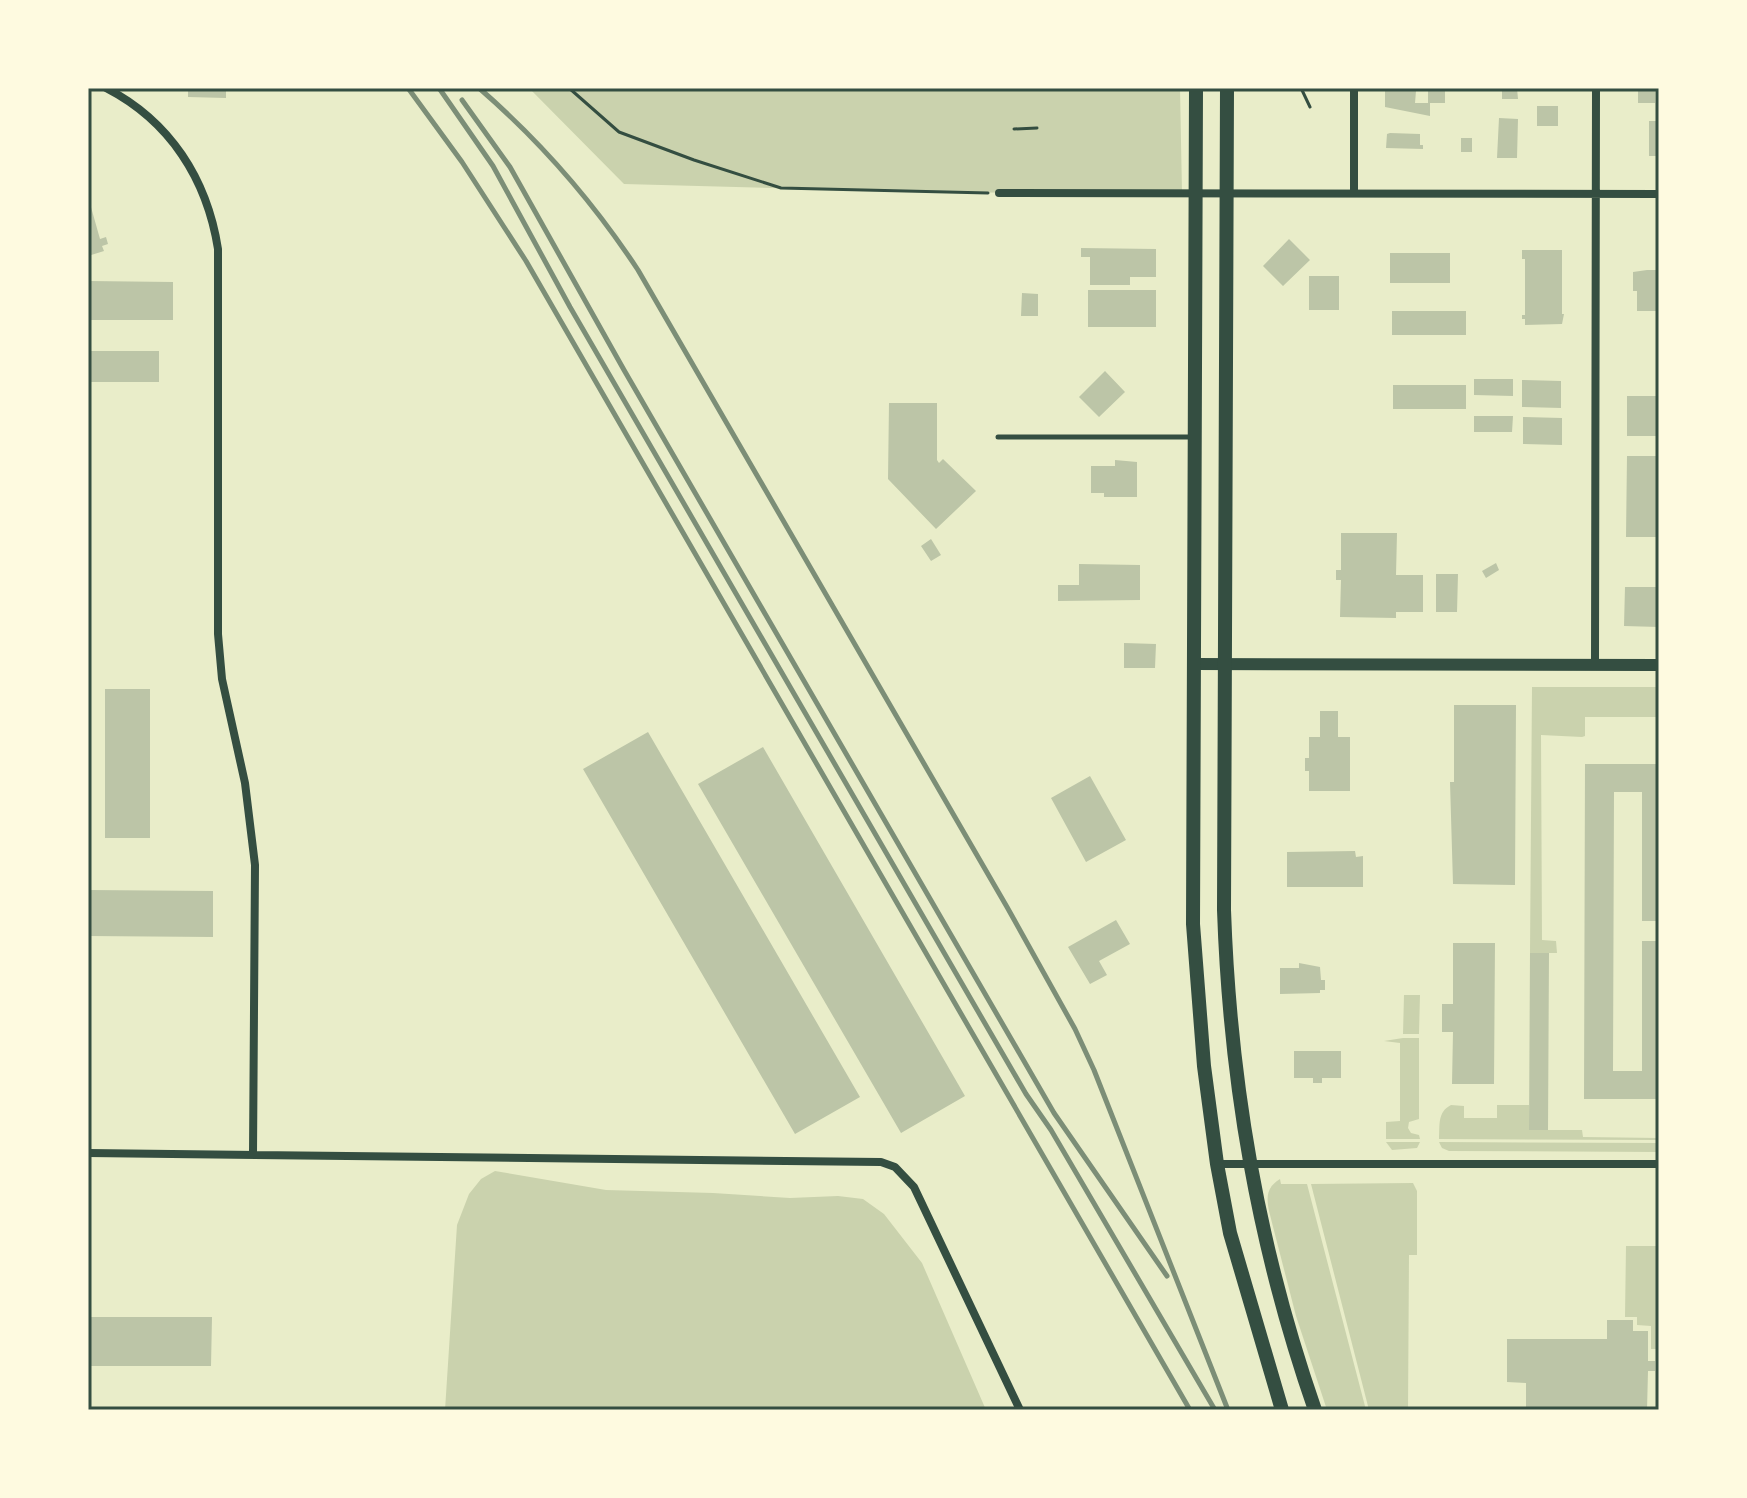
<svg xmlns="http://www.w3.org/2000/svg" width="1747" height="1498" font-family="'Golos Text',sans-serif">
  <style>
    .green { fill: #cad2ad }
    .building { fill: #bcc5a7 }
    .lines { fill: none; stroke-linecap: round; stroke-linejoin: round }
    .path { stroke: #344e41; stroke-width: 3 }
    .service { stroke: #344e41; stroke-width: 5 }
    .minor { stroke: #344e41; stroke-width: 8 }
    .tertiary { stroke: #344e41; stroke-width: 12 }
    .primary { stroke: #344e41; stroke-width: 14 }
    .rail { stroke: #7c8e77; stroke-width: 5 }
    .neatline { fill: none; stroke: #344e41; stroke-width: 3 }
  </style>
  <rect width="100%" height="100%" fill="#e9edc9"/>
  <path class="green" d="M529 88H1180L1182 194 922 192 624 184Z
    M1532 687H1659V717H1585V736L1582 737 1541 735 1542 940 1556 941 1557 953H1530Z
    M1404 995H1420L1419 1034H1403Z
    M1403 1038H1419V1119L1409 1122 1408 1128 1411 1133 1419 1135 1420 1139H1386V1122L1400 1121V1043L1384 1041Z
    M1451 1105 1464 1106V1118H1497V1105H1529L1530 1130H1582L1583 1137 1659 1138V1140L1439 1139C1440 1126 1437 1112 1451 1105Z
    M1386 1142H1420L1417 1148 1392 1150Z
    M1439 1142 1659 1143V1152L1449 1151 1442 1148Z
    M495 1171 606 1190 713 1193 790 1198 838 1196 863 1199 884 1214 922 1263 986 1410H445L457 1225 469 1194 481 1179Z
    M1280 1179 1281 1184H1307L1366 1410H1327L1296 1316 1269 1211C1266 1196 1267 1187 1280 1179Z
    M1413 1183 1417 1191V1255H1409L1408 1410H1369L1311 1184Z
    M1626 1246H1658V1349H1651V1326L1637 1325V1317H1625Z"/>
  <path class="building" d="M188 88H226V98L188 97Z
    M1385 88 1416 91 1415 103H1430V116L1385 107Z
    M1428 88H1445V103H1428Z
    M1502 88H1517L1518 99H1502Z
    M1638 88H1655V103H1638Z
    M1537 106H1558V126H1537Z
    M1499 118 1518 119 1517 158H1497Z
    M1649 121H1659V156H1649Z
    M1390 133 1420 134V145H1423V149L1386 148 1387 134Z
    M1461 138H1472V152H1461Z
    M89 200 100 239 106 237 108 244 102 246 104 251 88 256Z
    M1289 239 1310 260 1283 286 1263 266Z
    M1081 248 1156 249V277H1130V285H1090V257H1081Z
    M1522 250H1562V314H1564L1562 324 1525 325V319H1522V315H1525V259H1522Z
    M1390 253H1450V283H1390Z
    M1647 270H1659V311H1637V291H1633V272Z
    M1309 276H1339V310H1309Z
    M88 281 173 282V320H88Z
    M1088 290H1156V327H1088Z
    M1022 293 1038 294V316H1021Z
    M1392 311H1466V335H1392Z
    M88 351H159V382H88Z
    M1105 371 1125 392 1099 417 1079 397Z
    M1474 379H1513V396L1474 395Z
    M1522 380 1561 381V408L1522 407Z
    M1393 385H1466V409H1393Z
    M1627 396H1659V436H1627Z
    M889 403H937V460L939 463 943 459 976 491 936 529 888 479Z
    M1474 416H1513L1512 432H1474Z
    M1523 417 1562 418V445L1523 444Z
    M1627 456H1659V537H1626Z
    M1115 460 1137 462V497H1104V493H1091V466H1115Z
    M1341 533H1397L1396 575H1423V612H1396V618L1340 617 1341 580H1336V570H1341Z
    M931 539 941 555 931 561 921 546Z
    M1496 563 1499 570 1486 578 1482 571Z
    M1079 564 1140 565V600L1058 601V585H1079Z
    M1436 574H1458L1457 612H1436Z
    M1625 587H1659V627L1624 626Z
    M1124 643 1156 644 1155 668H1124Z
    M105 689H150V838H105Z
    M1454 705H1516L1515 885 1453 884 1450 782H1454Z
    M1320 711H1338V737H1350V791H1309V771H1305V758H1309V737H1320Z
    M648 732 860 1097 795 1134 583 769Z
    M763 747 965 1096 901 1133 698 784Z
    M1585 764H1659V921H1642V792H1614L1613 1071H1642V941H1659V1099H1584Z
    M1090 776 1126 840 1086 862 1051 798Z
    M1355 851 1356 857 1363 856V887H1287V852Z
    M88 890 213 891V937L88 936Z
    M1116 920 1130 944 1099 961 1107 975 1090 984 1068 947Z
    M1453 943H1495L1494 1084H1452L1453 1032H1442V1004H1453Z
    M1530 953H1549L1548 1130H1529Z
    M1299 963 1320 967 1321 980H1325V990H1320V993L1280 994V968H1299Z
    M1294 1051H1341V1078H1322V1083H1313V1078H1294Z
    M88 1317H212L211 1366H88Z
    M1607 1320H1633V1331H1648V1361H1655V1371H1648L1647 1410H1526V1383L1507 1382V1339H1607Z"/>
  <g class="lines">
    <path class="path" d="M569 88 619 132 694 160 781 188 988 193
      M1301 88 1310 107
      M1014 129 1037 128"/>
    <path class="service" d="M998 437H1195"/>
    <path class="minor" d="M106 88C170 121 207 179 218 249V634L222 679 245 783 255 865 253 1155
      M1354 88V193
      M999 193 1659 194
      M1595 666 1596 88
      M88 1153 881 1162 895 1167 914 1187 1020 1410
      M1217 1164H1659"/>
    <path class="tertiary" d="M1194 664 1659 665"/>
    <path class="primary" d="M1196 88 1193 924 1204 1066 1217 1164 1230 1233 1282 1410
      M1227 88 1224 910C1230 1083 1258 1246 1315 1410"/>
    <path class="rail" d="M408 88 462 162 526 261 1190 1410
      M439 88 493 166 570 307 983 1020 1026 1094 1051 1130 1215 1410
      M479 88C540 141 594 203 638 270L1007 907 1075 1029 1094 1070 1228 1410
      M462 100 510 167 624 370 1054 1113 1167 1276"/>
  </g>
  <rect width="1747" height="1498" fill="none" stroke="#fefae0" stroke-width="180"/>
  <rect x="90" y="90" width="1567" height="1318" class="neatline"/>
</svg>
